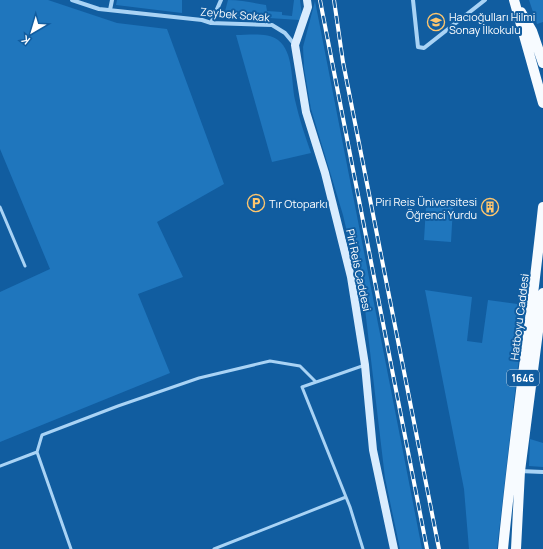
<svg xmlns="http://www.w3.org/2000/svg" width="543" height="549" font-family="Manrope,sans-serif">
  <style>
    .green { fill: #1f76bd }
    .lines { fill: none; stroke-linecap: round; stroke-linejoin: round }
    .lane { stroke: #a9d3f5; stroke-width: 3 }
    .street { stroke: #a9d3f5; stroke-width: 4 }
    .secondary { stroke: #d9ecfe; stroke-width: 8 }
    .primary { stroke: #f7fbff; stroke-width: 10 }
    .rail-casing { stroke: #fff; stroke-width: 4 }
    .rail { stroke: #115da0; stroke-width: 2.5; stroke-dasharray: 8; stroke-linecap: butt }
    .labels { text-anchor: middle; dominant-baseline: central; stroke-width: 4; stroke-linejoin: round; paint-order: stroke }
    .shield { fill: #115da0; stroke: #b8cee2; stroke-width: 1 }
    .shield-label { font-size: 10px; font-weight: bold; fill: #fff }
    .street-label { font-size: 11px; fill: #fff; stroke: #115da0 }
    .poi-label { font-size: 11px; fill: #fff; stroke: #115da0; text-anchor: start }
  </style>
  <rect width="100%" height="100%" fill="#115da0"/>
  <path class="green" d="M0 0H48L117 23 167 29 224 184 157 222 183 277 138 294 170 373 0 442V292L50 269 0 149Z
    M117 0H182V13L116 5Z
    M228 0C242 0 252 3 266 5L267 11 282 12V15L292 16 294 0H300L302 16 299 20 224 15Z
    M529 0H543V22L537 24Z
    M315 1 422 549H400L385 478 365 309 343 215 311 109 304 68 303 47Z
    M236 35C248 35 268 32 278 40 294 52 291 82 295 100 299 118 305 136 311 153L272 162Z
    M426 207H453L451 242 424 240Z
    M425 290 472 297 467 341 482 343 488 300 525 305 497 549H469L464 489Z
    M530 439 543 443V467L529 466Z"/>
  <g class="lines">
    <path class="lane" d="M0 207 25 266
      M37 452 71 549
      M0 466 37 452 42 435 118 406 199 378 270 361 300 366 316 382
      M214 549 346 497
      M363 549 350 507 302 387 365 365"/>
    <path class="street" d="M72 0 99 9 202 20 211 23 272 25 285 33 295 45
      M413 0 418 47 424 48 485 0
      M110 10 112 0
      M211 23 221 0
      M519 471 543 472"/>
    <path class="secondary" d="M307 0 308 7 295 45 306 112 325 173 351 277 365 365 373 450 394 549"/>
    <path class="primary" d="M514 0 543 103
      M521 12 532 31 543 63
      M503 549C514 435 531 321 543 207
      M516 549 520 471 543 293"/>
    <g class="rail-casing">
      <path id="rail" d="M320 0 427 549
        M334 0 343 62 439 549"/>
    </g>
    <use href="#rail" class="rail"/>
  </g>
  <defs>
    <g id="school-ring" transform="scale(0.9)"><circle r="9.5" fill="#115da0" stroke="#ffc66d" stroke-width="1.5"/><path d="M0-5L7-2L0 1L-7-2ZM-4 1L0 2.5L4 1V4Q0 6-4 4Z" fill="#ffc66d"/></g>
    <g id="parking-ring" transform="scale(0.9)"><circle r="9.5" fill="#115da0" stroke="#ffc66d" stroke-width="1.5"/><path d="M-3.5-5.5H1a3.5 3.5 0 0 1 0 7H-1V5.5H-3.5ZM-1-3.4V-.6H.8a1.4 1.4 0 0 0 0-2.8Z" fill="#ffc66d"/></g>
    <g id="building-ring" transform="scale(0.9)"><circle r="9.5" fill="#115da0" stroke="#ffc66d" stroke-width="1.5"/><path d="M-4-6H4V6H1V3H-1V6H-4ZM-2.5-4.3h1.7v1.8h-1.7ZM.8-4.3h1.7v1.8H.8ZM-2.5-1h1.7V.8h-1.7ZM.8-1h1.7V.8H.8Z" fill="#ffc66d"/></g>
  </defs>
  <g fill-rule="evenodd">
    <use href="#school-ring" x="436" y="22"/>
    <use href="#parking-ring" x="256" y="203"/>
    <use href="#building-ring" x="490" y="207"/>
  </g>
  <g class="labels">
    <rect class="shield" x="507" y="370" width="32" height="16" rx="3"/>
    <g class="shield-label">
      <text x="523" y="378">1646</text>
    </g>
    <g class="street-label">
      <text transform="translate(235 14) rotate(5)">Zeybek Sokak</text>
      <text transform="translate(359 270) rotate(78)">Piri Reis Caddesi</text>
      <text transform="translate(519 317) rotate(-83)">Hatboyu Caddesi</text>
    </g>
    <g class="poi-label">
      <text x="449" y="16">Hacıoğulları Hilmi<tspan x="449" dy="13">Sonay İlkokulu</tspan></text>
      <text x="477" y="201" text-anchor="end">Piri Reis Üniversitesi<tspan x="477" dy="13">Öğrenci Yurdu</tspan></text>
      <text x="269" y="203">Tır Otoparkı</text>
    </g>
  </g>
  <g transform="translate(32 32) rotate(218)" stroke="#115da0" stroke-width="3" paint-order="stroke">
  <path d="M0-3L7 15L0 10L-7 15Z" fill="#ffffff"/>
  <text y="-6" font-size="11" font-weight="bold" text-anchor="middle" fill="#ffffff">K</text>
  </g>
</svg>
